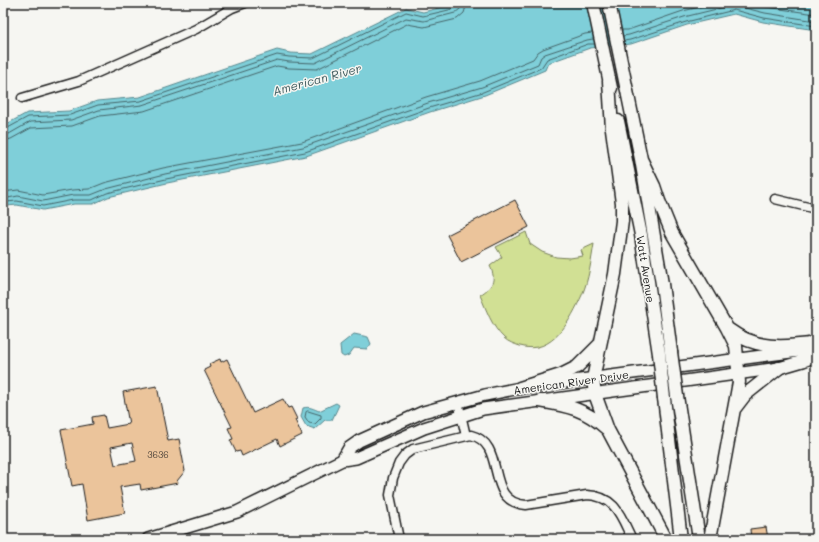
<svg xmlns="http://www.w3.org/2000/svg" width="819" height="542" font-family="Mali,sans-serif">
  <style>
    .green { fill: #d1e094; stroke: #767e58 }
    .water { fill: #7fcfd9; stroke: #57878d }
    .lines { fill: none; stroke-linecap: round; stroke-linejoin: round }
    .shore { stroke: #446468; stroke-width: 1 }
    .building { fill: #ebc49b; stroke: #1c1c1c; fill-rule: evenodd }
    .street-casing { stroke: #1c1c1c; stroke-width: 11 }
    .secondary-casing { stroke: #1c1c1c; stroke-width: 14 }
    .primary-casing { stroke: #1c1c1c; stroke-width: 15 }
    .street { stroke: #f6f6f2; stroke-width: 8 }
    .secondary { stroke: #f6f6f2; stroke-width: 11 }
    .primary { stroke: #f6f6f2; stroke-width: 12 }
    .primary-bridge-casing { stroke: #1c1c1c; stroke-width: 15; stroke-linecap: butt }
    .primary-bridge { stroke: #f6f6f2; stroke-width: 12 }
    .labels { text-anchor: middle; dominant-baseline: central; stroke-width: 3; stroke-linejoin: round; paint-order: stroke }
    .number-label { font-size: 9px; fill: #50463c }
    .street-label { font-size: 11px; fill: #1c1c1c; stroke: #f6f6f2 }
    .water-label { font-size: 12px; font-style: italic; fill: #3f5b5e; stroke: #f6f6f2 }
  </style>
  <rect width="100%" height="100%" fill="#f6f6f2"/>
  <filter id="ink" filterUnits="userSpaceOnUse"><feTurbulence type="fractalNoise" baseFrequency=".025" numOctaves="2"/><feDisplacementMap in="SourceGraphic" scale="8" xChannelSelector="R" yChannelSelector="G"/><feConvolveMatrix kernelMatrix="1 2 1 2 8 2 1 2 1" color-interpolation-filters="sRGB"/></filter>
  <g filter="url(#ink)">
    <path class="green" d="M526 232 530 244 542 252 556 257 570 258 583 256 581 250 594 244C591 261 589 279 582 295 571 319 553 356 520 346 514 344 508 342 504 338 492 327 486 309 480 295 492 287 497 281 490 266L502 257 496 247Z"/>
    <path class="water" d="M459 3H816V30L763 22 734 14 687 25 631 44 590 48 548 63 545 70 485 95 430 112 306 156 167 183 108 197 93 204H74L43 210 17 205 7 206 3 213V126L27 113 69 111 97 101 140 97 277 50 290 53 312 54 406 8 423 12Z
      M354 334 368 337 371 344 367 349 354 348 349 355 344 357 341 355 340 345Z
      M336 403 339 405 332 420H325L315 429 306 426 301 417 303 408C309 406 314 409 319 411Z"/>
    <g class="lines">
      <path class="shore" d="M751 3 766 7 816 14
        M622 30H628L683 11 716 3
        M623 36 629 35 684 17 733 5 765 13 816 21
        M624 41 630 40 686 22 734 10 764 18 816 26
        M3 130 6 129 28 117 70 115 98 105 141 101 277 55 289 57 313 58 406 12 423 16 453 9 455 6 456 3
        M3 135 9 134 30 122 71 120 99 110 142 105 277 60 289 62 315 63 406 18 424 21 455 13 460 9 461 3
        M3 141 11 139 31 128 72 126 100 116 144 111 277 66 289 68 317 69 407 24 424 27 457 19 464 13 467 3
        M3 192 18 190 43 195 72 190 89 189 104 183 163 168 302 142 426 97 480 81 533 59 538 52 543 49 585 34 592 33
        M3 199 18 196 43 201 73 195H91L106 189 165 174 303 147 428 103 482 87 538 64 541 57 545 54 587 40 593 39
        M3 206 6 202 17 201 43 206 73 200H92L107 193 166 179 305 152 429 108 483 92 541 68 547 59 588 44H594
        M308 411 321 415V418L315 424 309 423 305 417 306 412Z"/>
    </g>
    <path class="building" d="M515 200 529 227 461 262 447 235Z
      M220 359 221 362 227 359 253 413 283 399 288 408 291 407 297 419 295 420 302 435 280 446 277 439 242 456 240 451 236 452 230 440 233 439 228 428 232 427 204 370 210 367 209 364Z
      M157 386 168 441 179 439 185 471 177 481 178 483 141 490 140 484 120 487 125 513 88 520 82 484 72 486 61 430 93 424 92 417 104 415 107 428 129 424 123 392ZM132 443 136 461 115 465 111 447Z
      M766 527 768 539H751L750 529Z"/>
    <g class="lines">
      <g class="street-casing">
        <path id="street" d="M22 98 79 81 196 29 232 8 245 3
          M775 199 816 209
          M458 402 466 436
          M399 539 390 495 393 478 399 463 405 455 413 449 471 435C508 444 483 502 526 505L587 495C616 496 621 517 632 539"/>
      </g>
      <g class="secondary-casing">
        <path id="secondary" d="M342 460 349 448 359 441 423 412 485 395 520 388 799 351 812 346
          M148 539 237 512 342 460 356 458 424 428 483 409 779 368 803 361 816 356"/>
      </g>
      <g class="primary-casing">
        <path id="primary" d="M593 3 611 88
          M609 3 641 159 662 284 671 352
          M609 81 612 129 622 203V221L615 274 593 379 595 394 608 430 666 539
          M618 121 641 235 659 354
          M641 159 654 186 659 201 672 233 727 328 736 346 739 382 710 539
          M728 329C756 350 783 348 816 343
          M520 388 561 375 577 367 600 344
          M677 396 699 539
          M664 398 681 539
          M540 401C569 406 585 409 607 429
          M735 408 745 395 779 368"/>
      </g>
      <use href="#street" class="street"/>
      <use href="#secondary" class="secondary"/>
      <use href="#primary" class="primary"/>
      <g class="primary-bridge-casing">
        <path id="primary-bridge" d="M671 352 677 396
          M659 354 664 398"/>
      </g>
      <use href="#primary-bridge" class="primary-bridge"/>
    </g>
  </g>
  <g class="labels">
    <g class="number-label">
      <text x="158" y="454">3636</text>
    </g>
    <g class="street-label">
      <text transform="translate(646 269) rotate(81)">Watt Avenue</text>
      <text transform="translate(571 382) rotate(-8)">American River Drive</text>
    </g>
    <g class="water-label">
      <text transform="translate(317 79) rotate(-15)">American River</text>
    </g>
  </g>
  <rect width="819" height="542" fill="none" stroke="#f6f6f2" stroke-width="16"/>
  <rect x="8" y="8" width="803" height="526" fill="none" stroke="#1c1c1c" stroke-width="1.5" filter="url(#ink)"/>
</svg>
